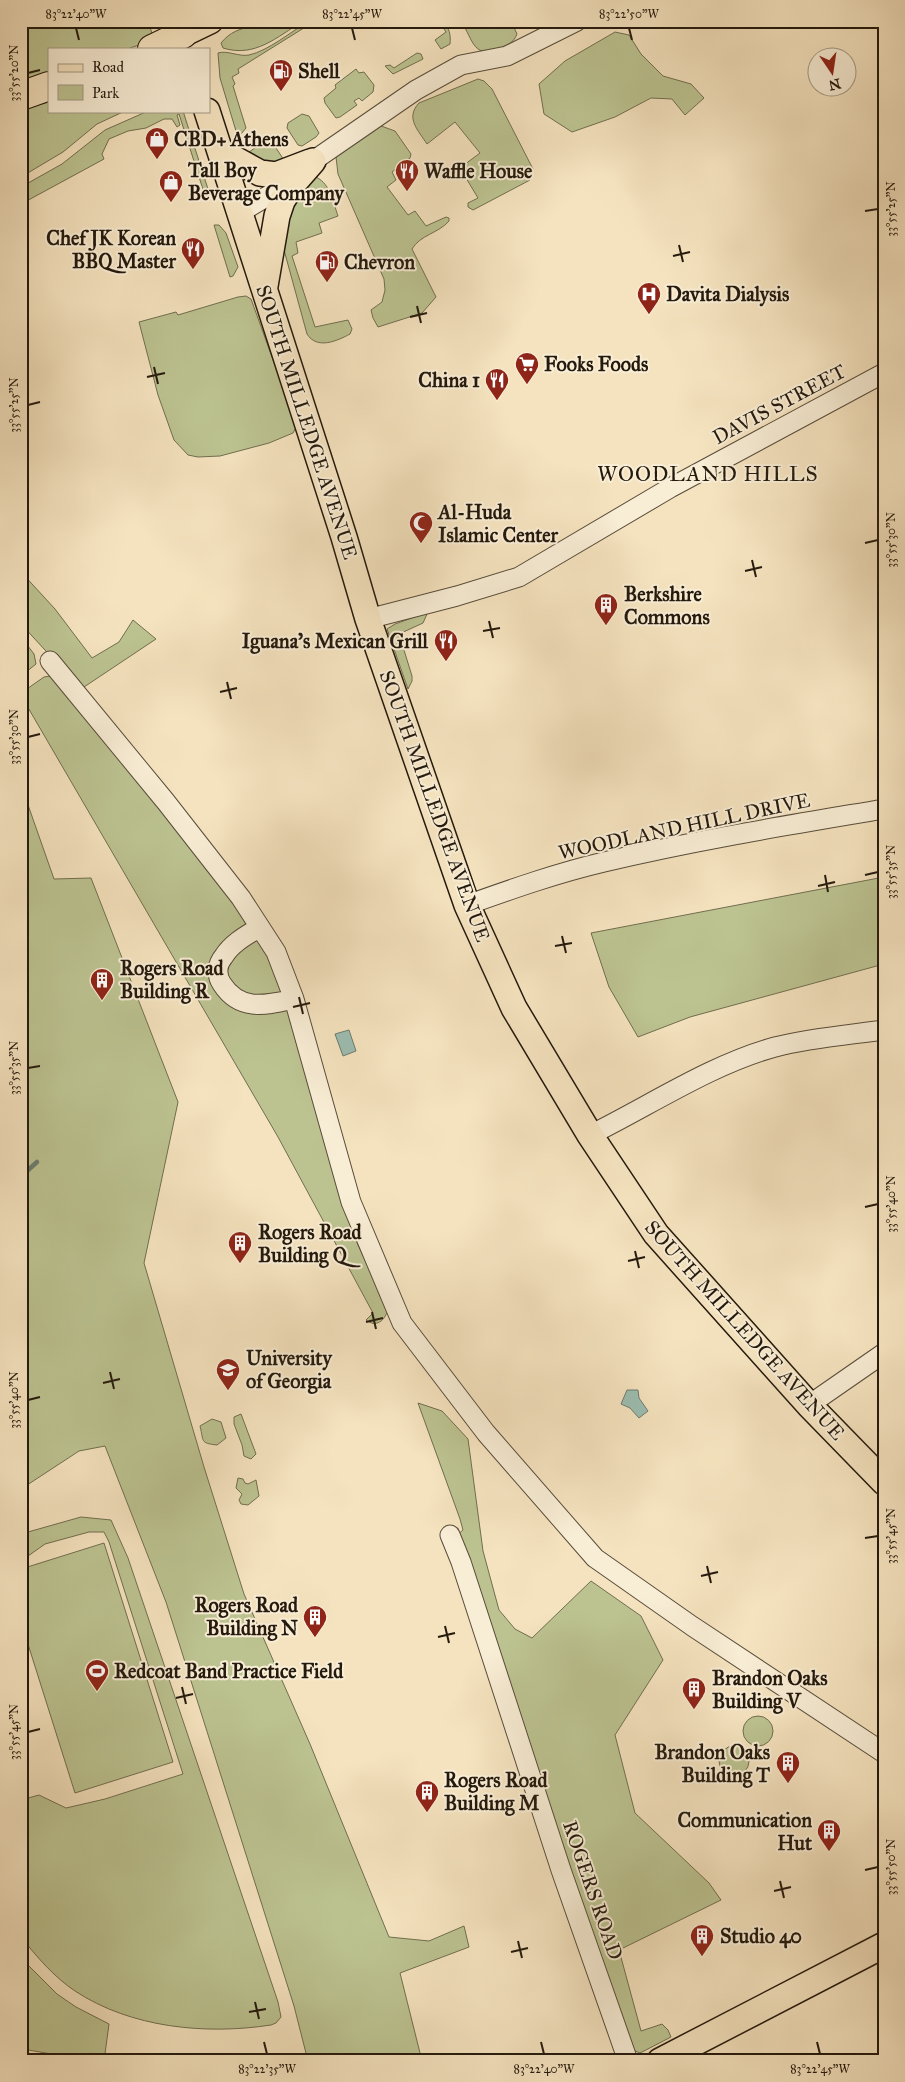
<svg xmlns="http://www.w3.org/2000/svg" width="905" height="2082" font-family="'IM FELL Great Primer',serif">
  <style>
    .green { fill: #bcc391; stroke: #706e4f }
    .water { fill: #9cbeb2; stroke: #6c7c70 }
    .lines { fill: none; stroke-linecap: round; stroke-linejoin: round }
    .stream { stroke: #6c7c70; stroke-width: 4.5 }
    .minor-casing { stroke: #584c3a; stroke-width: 21 }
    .major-casing { stroke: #24190d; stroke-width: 28 }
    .highway-casing { stroke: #24190d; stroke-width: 30 }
    .minor { stroke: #f8edd5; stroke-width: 19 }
    .major { stroke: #f5e3bf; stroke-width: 25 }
    .highway { stroke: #f5e3bf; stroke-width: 28 }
    .ticks { fill: none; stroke: #24190d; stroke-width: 2 }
    .labels { text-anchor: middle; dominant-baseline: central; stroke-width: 4; stroke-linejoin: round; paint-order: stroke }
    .poi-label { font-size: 20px; font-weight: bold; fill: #24190d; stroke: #f8edd5; text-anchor: start }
    .street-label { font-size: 20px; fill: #24190d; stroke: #f8edd5 }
    .neighbourhood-label { font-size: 21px; letter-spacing: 1px; fill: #24190d; stroke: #f8edd5 }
    .neatline { fill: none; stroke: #24190d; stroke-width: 2 }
    .ticks-label { font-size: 12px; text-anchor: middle; fill: #24190d }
  </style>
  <rect width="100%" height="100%" fill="#f5e3bf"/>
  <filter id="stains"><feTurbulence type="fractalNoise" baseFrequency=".004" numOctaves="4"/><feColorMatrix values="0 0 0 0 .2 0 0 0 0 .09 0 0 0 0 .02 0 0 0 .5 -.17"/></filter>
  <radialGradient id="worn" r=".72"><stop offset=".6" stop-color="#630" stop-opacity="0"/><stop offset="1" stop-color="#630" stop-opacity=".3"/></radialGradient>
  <path class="green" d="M21 21H160L161 23 150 27 154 40 127 49H49V75L21 86Z
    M257 21H303C277 37 255 58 223 48L221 43C230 32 239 29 253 26L252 24Z
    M309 21H315L238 69 239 73 232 77 235 84 233 86 246 128 241 134 236 131 220 78 218 53C227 50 239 57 249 55 268 51 292 31 309 21Z
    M439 21H444C449 29 451 34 450 44L441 49 435 40 446 32Z
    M461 21H497L499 24 503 21H511L517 34C514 42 509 44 503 47 473 61 474 41 461 21Z
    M529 21H558L546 28 545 26 536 27Z
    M615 32 629 35 641 54 663 76 691 84 704 98 685 115 672 99 651 98 615 117 572 132 544 114 539 84 565 61Z
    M417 53 421 54 423 59 393 74 385 66 390 65 394 68Z
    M356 69 359 73 364 72 374 85 373 92 362 101 359 98 354 101 357 105 340 117 336 118 325 103 324 98 336 88 335 85Z
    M478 79 484 81 492 89 533 169 530 180 473 210 468 207V203L478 198 460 168 480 153 455 122 427 144C418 130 405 118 419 103Z
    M49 102V111H125L97 124 63 152 21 177V110Z
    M148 111H183L208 189 209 197 207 202 179 114 177 115 180 125 177 127 172 119H164L146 128 128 131 109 139 102 154 104 159 21 204V187L62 164 105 130Z
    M302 114 309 116 319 133 316 137 302 146 298 145 287 128 288 123Z
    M381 126 395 131 411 154 410 158 392 172 396 180 387 187 408 215 415 211 426 226 446 217 449 218V221C439 233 420 235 412 249L436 297 422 313 378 327 373 318 371 310 382 302 385 290 384 279 338 174 336 157Z
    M264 141 272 142 282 157 283 160 273 170 248 153Z
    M313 176C330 181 333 202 338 216L319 223 322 233 296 242 298 253 292 256 315 327 348 320 352 329 350 334C337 341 317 350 307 334L281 239 295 190Z
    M214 225H219L226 233 238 267 233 276 230 277Z
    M246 296 251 299 297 426 293 433 269 443 220 456 198 457 188 455 174 440 158 395 139 322 176 312 178 315 238 297Z
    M21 572 55 609 92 658 119 642 133 620 156 639 81 689 21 624Z
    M423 614H427L423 623 399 634 412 676V681L408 689 387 629 395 624Z
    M21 637 34 654 36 664 21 676Z
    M50 676 65 689 245 917 263 947 285 996 346 1212 358 1245 388 1309C385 1321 376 1328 366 1320L373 1313 278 1137 23 699 24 691 44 677Z
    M21 785 54 879 91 878 178 1102 144 1263 204 1467 244 1594 310 1744 389 1937 429 1941 464 1926 469 1947 400 1973 422 2061H308L294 2006 166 1602 105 1446 79 1451 21 1489Z
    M884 877V964L690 1017 638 1037 609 987 591 933Z
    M418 1403 442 1411 468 1439 483 1551 499 1610 515 1629 532 1638 591 1581 641 1616 663 1660 615 1735 635 1813 709 1883 721 1900 619 1950 641 2031 662 2024 668 2030 671 2037 640 2053 633 2050 456 1536 463 1530 460 1519Z
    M241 1414 256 1454 251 1459 244 1456 242 1445 234 1424V1417Z
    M212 1419 221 1422 226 1438 217 1445C200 1443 204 1442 200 1426Z
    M238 1478 243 1479 245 1483 248 1484 256 1480 259 1496 248 1505 241 1504 239 1500 242 1494 236 1488Z
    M81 1517 111 1520 128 1558 278 2002 281 2017 276 2023 271 2025C206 2035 131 2028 75 1991 54 1977 37 1957 21 1937V1800L39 1795 66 1808 105 1799 183 1774 109 1542 104 1532H89L45 1544 21 1561V1519L28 1532Z
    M104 1543 173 1762 75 1793 21 1622V1569Z
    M743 1731a15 15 0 1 1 30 0a15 15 0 1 1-30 0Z
    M719 1761a15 15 0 1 1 30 0a15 15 0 1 1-30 0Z
    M21 1958 57 1994 76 2007 109 2024 104 2061H50L51 2054 23 2049 21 2058Z"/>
  <path class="water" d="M349 1030 356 1051 343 1056 335 1034Z
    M627 1390H638L639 1398 648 1411 639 1418 630 1408 621 1404Z"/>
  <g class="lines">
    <path class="stream" d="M21 1173 27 1171 37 1162"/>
    <g class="minor-casing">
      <path id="minor" d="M241 212 271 194 313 161 416 90 461 65 507 56 577 21
        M368 619 457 596 519 577 670 488 884 373
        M50 661 166 802 241 898 276 952 294 999 351 1202 402 1323 486 1433 595 1558 692 1626 884 1753
        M467 905C512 889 557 873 604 862 696 840 790 825 884 809
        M260 927C247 935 232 943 224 956 217 964 216 975 222 984 240 1012 266 1005 294 999
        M590 1135C649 1106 712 1064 775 1047 810 1038 848 1035 884 1030
        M809 1405 884 1353
        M450 1535 461 1562 561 1870 628 2061"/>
    </g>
    <g class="major-casing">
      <path id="major" d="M183 34 210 21
        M207 111 344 537 368 619 467 905 514 1008 590 1135 656 1234 809 1405 884 1482
        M220 151 260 173 276 175 310 162
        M265 286 277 216 282 201 292 185 313 161
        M660 2061 884 1945"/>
    </g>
    <g class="highway-casing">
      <path id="highway" d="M152 49 183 34
        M21 96 49 86"/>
    </g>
    <use href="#minor" class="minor"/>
    <use href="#major" class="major"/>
    <use href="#highway" class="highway"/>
  </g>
  <path class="ticks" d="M76 28 79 40M352 28 355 40M629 28 632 40M28 73 40 70M865 211 878 209M679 245 683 262M673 256 690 252M417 306 421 323M410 317 427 313M154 367 158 384M147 377 165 373M28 405 40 402M865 543 878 540M752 560 756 577M745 571 762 567M489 621 493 638M483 631 500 628M227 682 231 699M220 692 237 688M28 737 40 734M825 875 828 892M865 875 878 872M818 886 835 882M562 936 566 953M555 946 572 943M299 997 303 1014M293 1007 310 1003M28 1068 40 1066M865 1207 878 1204M635 1251 639 1268M628 1261 645 1257M372 1312 376 1329M366 1322 383 1318M110 1372 114 1389M103 1383 120 1379M28 1400 40 1397M865 1538 878 1536M707 1566 711 1583M701 1576 718 1572M445 1626 449 1643M438 1637 455 1633M182 1687 186 1704M176 1698 193 1694M28 1732 40 1729M865 1870 878 1867M780 1881 784 1898M774 1891 791 1887M518 1941 522 1958M511 1952 528 1948M255 2002 259 2019M249 2012 266 2009M264 2042 267 2054M541 2042 544 2054M817 2042 820 2054"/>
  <defs>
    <g id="fuel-pin" transform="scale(1.25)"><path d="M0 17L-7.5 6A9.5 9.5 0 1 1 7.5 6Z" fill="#8f2418" stroke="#f8edd5"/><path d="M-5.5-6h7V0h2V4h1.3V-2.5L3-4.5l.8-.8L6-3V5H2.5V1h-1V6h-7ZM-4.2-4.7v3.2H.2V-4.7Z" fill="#fff"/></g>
    <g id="shop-pin" transform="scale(1.25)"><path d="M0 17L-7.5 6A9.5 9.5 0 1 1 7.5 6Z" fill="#8f2418" stroke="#f8edd5"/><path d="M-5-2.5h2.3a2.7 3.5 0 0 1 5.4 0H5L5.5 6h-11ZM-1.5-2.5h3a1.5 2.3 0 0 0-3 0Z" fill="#fff"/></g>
    <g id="restaurant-pin" transform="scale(1.25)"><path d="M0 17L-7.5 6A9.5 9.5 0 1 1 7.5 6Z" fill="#8f2418" stroke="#f8edd5"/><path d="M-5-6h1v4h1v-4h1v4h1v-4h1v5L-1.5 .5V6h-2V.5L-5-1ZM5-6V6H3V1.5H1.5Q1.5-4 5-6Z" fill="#fff"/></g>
    <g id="hospital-pin" transform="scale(1.25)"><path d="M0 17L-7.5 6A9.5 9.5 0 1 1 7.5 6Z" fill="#8f2418" stroke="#f8edd5"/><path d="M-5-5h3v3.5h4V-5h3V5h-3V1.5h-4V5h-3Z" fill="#fff"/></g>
    <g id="supermarket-pin" transform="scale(1.25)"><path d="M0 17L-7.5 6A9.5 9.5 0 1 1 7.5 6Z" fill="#8f2418" stroke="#f8edd5"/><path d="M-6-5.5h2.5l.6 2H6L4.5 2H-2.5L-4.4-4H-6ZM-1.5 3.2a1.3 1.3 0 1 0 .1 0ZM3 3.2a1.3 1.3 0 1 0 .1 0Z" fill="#fff"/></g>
    <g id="mosque-pin" transform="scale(1.25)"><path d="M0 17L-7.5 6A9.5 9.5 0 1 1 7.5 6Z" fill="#8f2418" stroke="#f8edd5"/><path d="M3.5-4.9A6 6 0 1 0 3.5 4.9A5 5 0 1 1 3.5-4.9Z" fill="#fff"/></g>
    <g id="building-pin" transform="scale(1.25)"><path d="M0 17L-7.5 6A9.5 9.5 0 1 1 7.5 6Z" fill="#8f2418" stroke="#f8edd5"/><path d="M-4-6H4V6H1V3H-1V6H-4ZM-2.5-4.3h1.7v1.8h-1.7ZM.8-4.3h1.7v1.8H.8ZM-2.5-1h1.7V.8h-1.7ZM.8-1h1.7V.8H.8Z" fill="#fff"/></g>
    <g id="university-pin" transform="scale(1.25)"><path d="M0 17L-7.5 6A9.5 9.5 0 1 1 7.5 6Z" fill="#8f2418" stroke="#f8edd5"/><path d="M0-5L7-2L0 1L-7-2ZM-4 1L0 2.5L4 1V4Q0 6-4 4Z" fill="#fff"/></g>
    <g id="stadium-pin" transform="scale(1.25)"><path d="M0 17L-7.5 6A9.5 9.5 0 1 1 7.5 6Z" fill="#8f2418" stroke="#f8edd5"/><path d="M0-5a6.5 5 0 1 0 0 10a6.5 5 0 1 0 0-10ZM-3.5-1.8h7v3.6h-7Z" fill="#fff"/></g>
  </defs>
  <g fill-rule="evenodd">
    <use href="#fuel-pin" x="281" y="71"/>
    <use href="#shop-pin" x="157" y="139"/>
    <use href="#restaurant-pin" x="407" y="171"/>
    <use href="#shop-pin" x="171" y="182"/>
    <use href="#restaurant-pin" x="193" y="249"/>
    <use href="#fuel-pin" x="327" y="262"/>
    <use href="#hospital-pin" x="649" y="294"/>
    <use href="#supermarket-pin" x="527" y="364"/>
    <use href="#restaurant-pin" x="497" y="380"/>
    <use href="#mosque-pin" x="421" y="523"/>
    <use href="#building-pin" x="606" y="605"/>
    <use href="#restaurant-pin" x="446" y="641"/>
    <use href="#building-pin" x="102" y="980"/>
    <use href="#building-pin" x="240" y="1243"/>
    <use href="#university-pin" x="228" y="1370"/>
    <use href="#building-pin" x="315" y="1617"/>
    <use href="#stadium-pin" x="97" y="1671"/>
    <use href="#building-pin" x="694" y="1689"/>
    <use href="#building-pin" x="788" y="1763"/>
    <use href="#building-pin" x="427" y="1792"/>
    <use href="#building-pin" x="829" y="1831"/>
    <use href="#building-pin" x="702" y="1936"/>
  </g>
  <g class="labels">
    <g class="poi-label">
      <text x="298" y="71">Shell</text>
      <text x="174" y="139">CBD+ Athens</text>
      <text x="188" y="170">Tall Boy<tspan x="188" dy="23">Beverage Company</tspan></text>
      <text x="424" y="171">Waffle House</text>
      <text x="176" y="238" text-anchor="end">Chef JK Korean<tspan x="176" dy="23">BBQ Master</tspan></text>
      <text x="344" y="262">Chevron</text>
      <text x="666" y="294">Davita Dialysis</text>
      <text x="544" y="364">Fooks Foods</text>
      <text x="480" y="380" text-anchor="end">China 1</text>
      <text x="438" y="512">Al-Huda<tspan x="438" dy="23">Islamic Center</tspan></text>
      <text x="624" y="594">Berkshire<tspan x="624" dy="23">Commons</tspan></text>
      <text x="428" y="641" text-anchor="end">Iguana's Mexican Grill</text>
      <text x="120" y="968">Rogers Road<tspan x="120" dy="23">Building R</tspan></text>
      <text x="258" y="1232">Rogers Road<tspan x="258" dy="23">Building Q</tspan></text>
      <text x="246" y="1358">University<tspan x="246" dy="23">of Georgia</tspan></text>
      <text x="298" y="1605" text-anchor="end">Rogers Road<tspan x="298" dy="23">Building N</tspan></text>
      <text x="114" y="1671">Redcoat Band Practice Field</text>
      <text x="712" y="1678">Brandon Oaks<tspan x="712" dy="23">Building V</tspan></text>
      <text x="770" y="1752" text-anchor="end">Brandon Oaks<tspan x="770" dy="23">Building T</tspan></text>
      <text x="444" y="1780">Rogers Road<tspan x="444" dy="23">Building M</tspan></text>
      <text x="812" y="1820" text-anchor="end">Communication<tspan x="812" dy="23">Hut</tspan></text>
      <text x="720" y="1936">Studio 40</text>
    </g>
    <g class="street-label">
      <text transform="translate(779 404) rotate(-28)">DAVIS STREET</text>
      <text transform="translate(307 422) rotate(72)">SOUTH MILLEDGE AVENUE</text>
      <text transform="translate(435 806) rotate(70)">SOUTH MILLEDGE AVENUE</text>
      <text transform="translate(684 826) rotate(-12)">WOODLAND HILL DRIVE</text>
      <text transform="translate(745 1330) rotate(48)">SOUTH MILLEDGE AVENUE</text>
      <text transform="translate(593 1890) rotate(71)">ROGERS ROAD</text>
    </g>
    <g class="neighbourhood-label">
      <text x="708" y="474">WOODLAND HILLS</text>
    </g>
  </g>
  <rect width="905" height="2082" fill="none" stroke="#f5e3bf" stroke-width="55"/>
  <rect x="48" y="48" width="162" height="65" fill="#f8edd5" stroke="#a39885"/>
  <rect x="58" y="64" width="25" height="8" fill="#f5e3bf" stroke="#a39885"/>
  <text x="92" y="72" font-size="15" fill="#24190d">Road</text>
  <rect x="58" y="85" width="25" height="15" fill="#bcc391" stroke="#a39885"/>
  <text x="92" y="98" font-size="15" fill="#24190d">Park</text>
  <g transform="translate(832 72) rotate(167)"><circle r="24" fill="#f8edd5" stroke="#a39885"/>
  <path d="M0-4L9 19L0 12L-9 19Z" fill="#8f2418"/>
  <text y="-8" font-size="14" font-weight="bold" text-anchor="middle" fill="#24190d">N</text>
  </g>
  <rect x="28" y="28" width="850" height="2026" class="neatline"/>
  <g class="ticks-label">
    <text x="76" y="18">83°22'40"W</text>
    <text x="352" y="18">83°22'45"W</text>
    <text x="629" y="18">83°22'50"W</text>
    <text transform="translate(14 73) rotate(-90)" y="4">33°55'20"N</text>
    <text transform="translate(891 209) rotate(-90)" y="4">33°55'25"N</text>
    <text transform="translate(14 405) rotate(-90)" y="4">33°55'25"N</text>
    <text transform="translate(891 540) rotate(-90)" y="4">33°55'30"N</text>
    <text transform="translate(14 737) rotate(-90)" y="4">33°55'30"N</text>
    <text transform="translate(891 872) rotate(-90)" y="4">33°55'35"N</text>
    <text transform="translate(14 1068) rotate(-90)" y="4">33°55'35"N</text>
    <text transform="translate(891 1204) rotate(-90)" y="4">33°55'40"N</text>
    <text transform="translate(14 1400) rotate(-90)" y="4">33°55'40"N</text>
    <text transform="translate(891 1536) rotate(-90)" y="4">33°55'45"N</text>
    <text transform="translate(14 1732) rotate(-90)" y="4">33°55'45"N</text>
    <text transform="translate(891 1867) rotate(-90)" y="4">33°55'50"N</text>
    <text x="267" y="2073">83°22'35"W</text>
    <text x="544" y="2073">83°22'40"W</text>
    <text x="820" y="2073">83°22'45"W</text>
  </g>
  <rect width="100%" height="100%" filter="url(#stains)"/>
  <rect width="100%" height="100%" fill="url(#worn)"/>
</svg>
